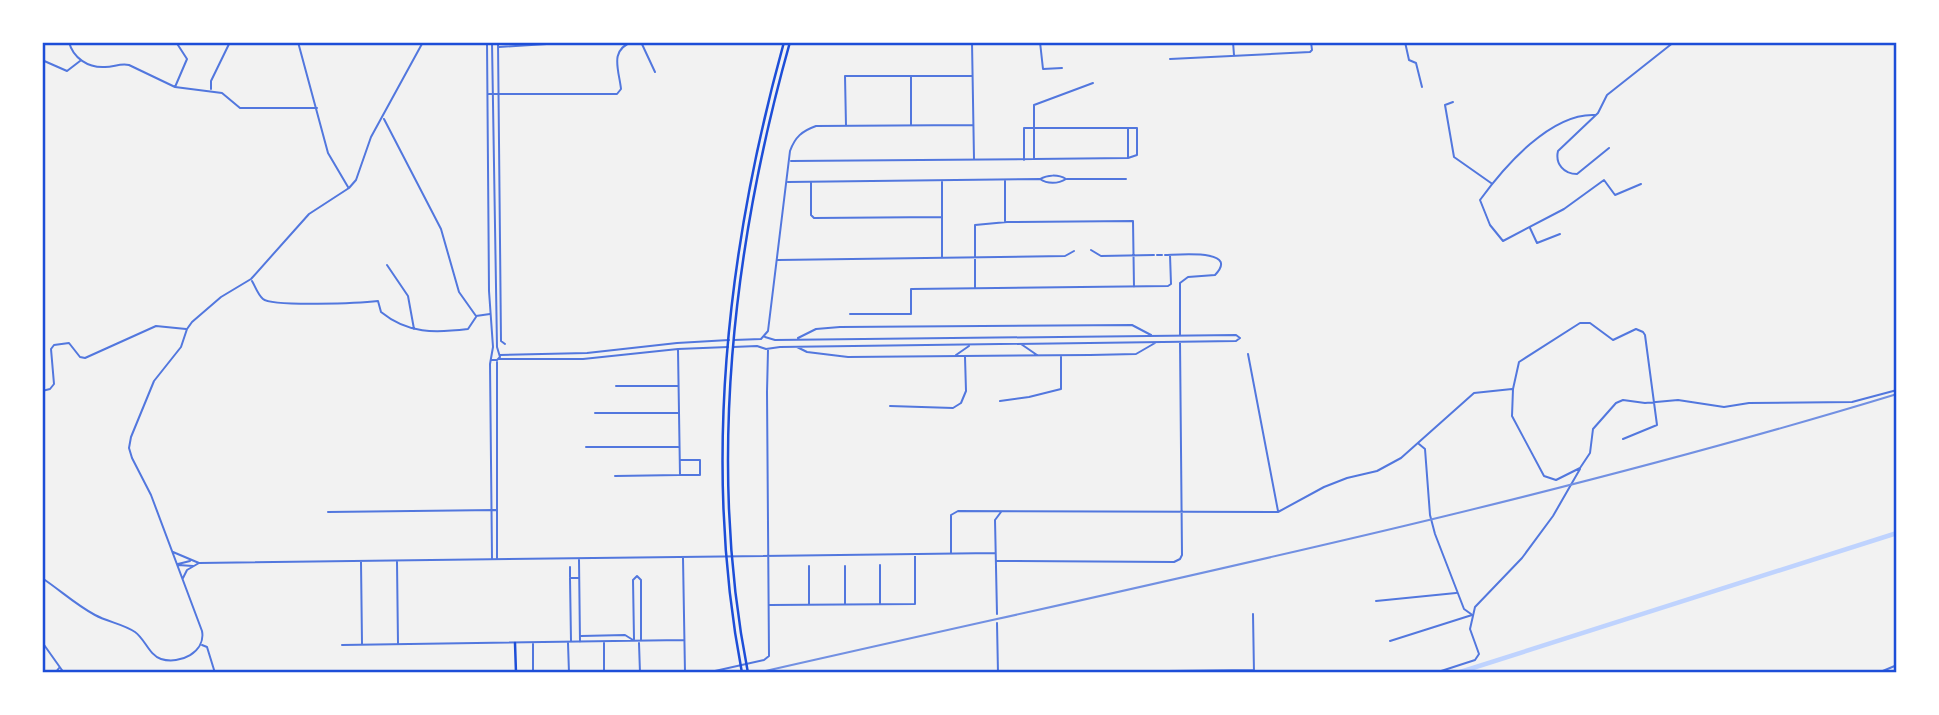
<svg xmlns="http://www.w3.org/2000/svg" width="1939" height="715" font-family="'Noto Serif',serif">
  <style>
    .lines { fill: none; stroke-linecap: round; stroke-linejoin: round }
    .canal { stroke: #bfd3fe; stroke-width: 4.5 }
    .minor { stroke: #5277de; stroke-width: 2 }
    .tertiary { stroke: #5277de; stroke-width: 2 }
    .trunk { stroke: #1d4ed8; stroke-width: 2.5 }
    .rail { stroke: #7290e2; stroke-width: 2 }
    .neatline { fill: none; stroke: #1d4ed8; stroke-width: 2.5 }
  </style>
  <rect width="100%" height="100%" fill="#f2f2f2"/>
  <g class="lines">
    <path class="canal" d="M1457 673 1897 533"/>
    <path class="minor" d="M69 42C73 58 88 68 105 67 114 67 120 63 129 65L175 87 222 93 240 108H317
      M298 42 328 153 348 187
      M487 42 489 291 493 347 490 364 492 558
      M498 42 501 341 505 344
      M641 42 655 72
      M972 42 974 159
      M1040 42 1043 69 1062 68
      M1233 42 1234 55
      M1405 42 1409 60 1416 63 1422 87
      M499 47 578 42
      M1170 59 1310 52 1312 50 1311 42
      M42 60 67 71 80 61
      M911 77V124
      M175 87 187 59 176 42
      M211 89V81L230 42
      M489 94H617L621 89C619 70 609 50 632 42
      M1453 102 1445 105 1454 157 1491 183
      M1596 115C1551 112 1504 167 1480 200L1490 225 1503 241 1564 209 1604 180 1615 195 1641 184
      M846 126 845 76H972
      M1128 128V157
      M1609 148 1577 174C1564 174 1555 164 1558 151L1598 113 1607 95 1674 42
      M1034 158V105L1093 83
      M791 161 1034 159 1128 158 1137 155V128H1024V160
      M1067 179H1126
      M1005 181V221
      M788 182 1040 179C1047 175 1058 174 1066 179 1058 184 1047 184 1040 179
      M942 182V257
      M811 183V215L814 218 942 217
      M1530 228 1537 243 1560 234
      M1091 250 1101 256 1154 255
      M1157 255H1162
      M1165 255C1176 255 1241 248 1215 275L1188 277 1180 283V334
      M778 260 1065 256 1074 251
      M387 265 408 296 414 329
      M252 281C255 286 258 295 263 299 272 307 362 303 378 301L381 312C408 334 435 333 468 329L476 317
      M975 288V225L1007 222 1133 221 1134 287
      M850 314H911V289L1168 286 1171 284 1170 255
      M798 338 816 329 840 327 1132 325 1151 335
      M734 340 761 339 768 331 790 151C795 137 802 131 816 126L973 125
      M1021 344 1037 355
      M733 347 757 346 766 349 780 347 1236 341 1240 338 1236 335 775 340 765 337
      M797 347 807 352 848 357 1090 355 1136 354 1155 343
      M678 350 680 475H700V460H680
      M1248 354 1278 511
      M500 355 587 353 677 343 729 340
      M956 355 969 346
      M498 359H583L678 349 728 347
      M492 360H497L500 357 497 347 492 42
      M497 362V559
      M616 386H678
      M42 391 50 389 54 384 51 349 54 345 69 343 80 357 85 358 156 326 186 329
      M1000 401 1029 397 1061 389V357
      M890 406 953 408 961 403 966 391 965 357
      M595 413H678
      M1623 439 1657 425 1645 335 1643 332 1636 329 1613 340 1590 323H1580L1519 362 1513 389 1512 416 1544 476 1556 480 1580 468 1590 453 1593 429 1616 403 1623 400 1645 403 1678 400 1724 407 1749 403 1852 402 1897 390
      M1419 444 1425 449 1430 515 1435 534 1464 609 1471 614
      M586 447H678
      M615 476 679 475
      M328 512 496 510
      M951 553V515L958 511 1278 512 1324 487 1347 478 1377 471 1401 458 1474 393 1512 389
      M683 558 685 673
      M579 560 580 642
      M997 561 1174 562 1180 559 1182 555 1180 342
      M361 562 362 644
      M397 562 398 644
      M199 563 995 553
      M880 565V603
      M809 566V604
      M845 566V603
      M570 567V577
      M1376 601 1456 593
      M770 605 915 604V554
      M997 614 995 520 1001 512
      M1253 614 1254 673
      M997 623 998 673
      M581 636 625 635 633 640
      M634 639 633 580 637 576 641 580V640
      M571 641 570 578H578
      M1390 641 1472 615
      M42 642 64 673
      M568 643 569 673
      M604 643V673
      M639 643 640 673
      M533 644V673
      M202 645 207 647 215 673
      M342 645 684 640
      M55 673 59 668
      M706 673 764 660 769 656 767 392 768 350
      M1001 673 1254 670
      M1435 673 1475 660 1479 654 1470 629 1475 607 1522 558 1553 516 1580 469"/>
    <path class="tertiary" d="M384 119 441 229 459 292 476 316 490 314
      M173 552 199 563
      M178 564 190 561
      M178 565 193 566
      M42 578C60 590 76 605 95 615 108 622 123 624 135 632 145 639 149 655 161 659 180 665 206 652 202 631L151 495 132 458 129 448 131 437 154 381 181 347 187 329 192 322 221 297 251 279 309 214 349 188 356 180 371 137 423 42
      M183 578 187 570 199 563
      M1878 673 1897 665"/>
    <path class="trunk" d="M515 643 516 673
      M742 673C702 464 728 245 784 42
      M748 673C707 465 733 245 790 42"/>
    <path class="rail" d="M757 673C1138 586 1523 508 1897 394"/>
  </g>
  <rect width="1939" height="715" fill="none" stroke="#ffffff" stroke-width="88"/>
  <rect x="44" y="44" width="1851" height="627" class="neatline"/>
</svg>
